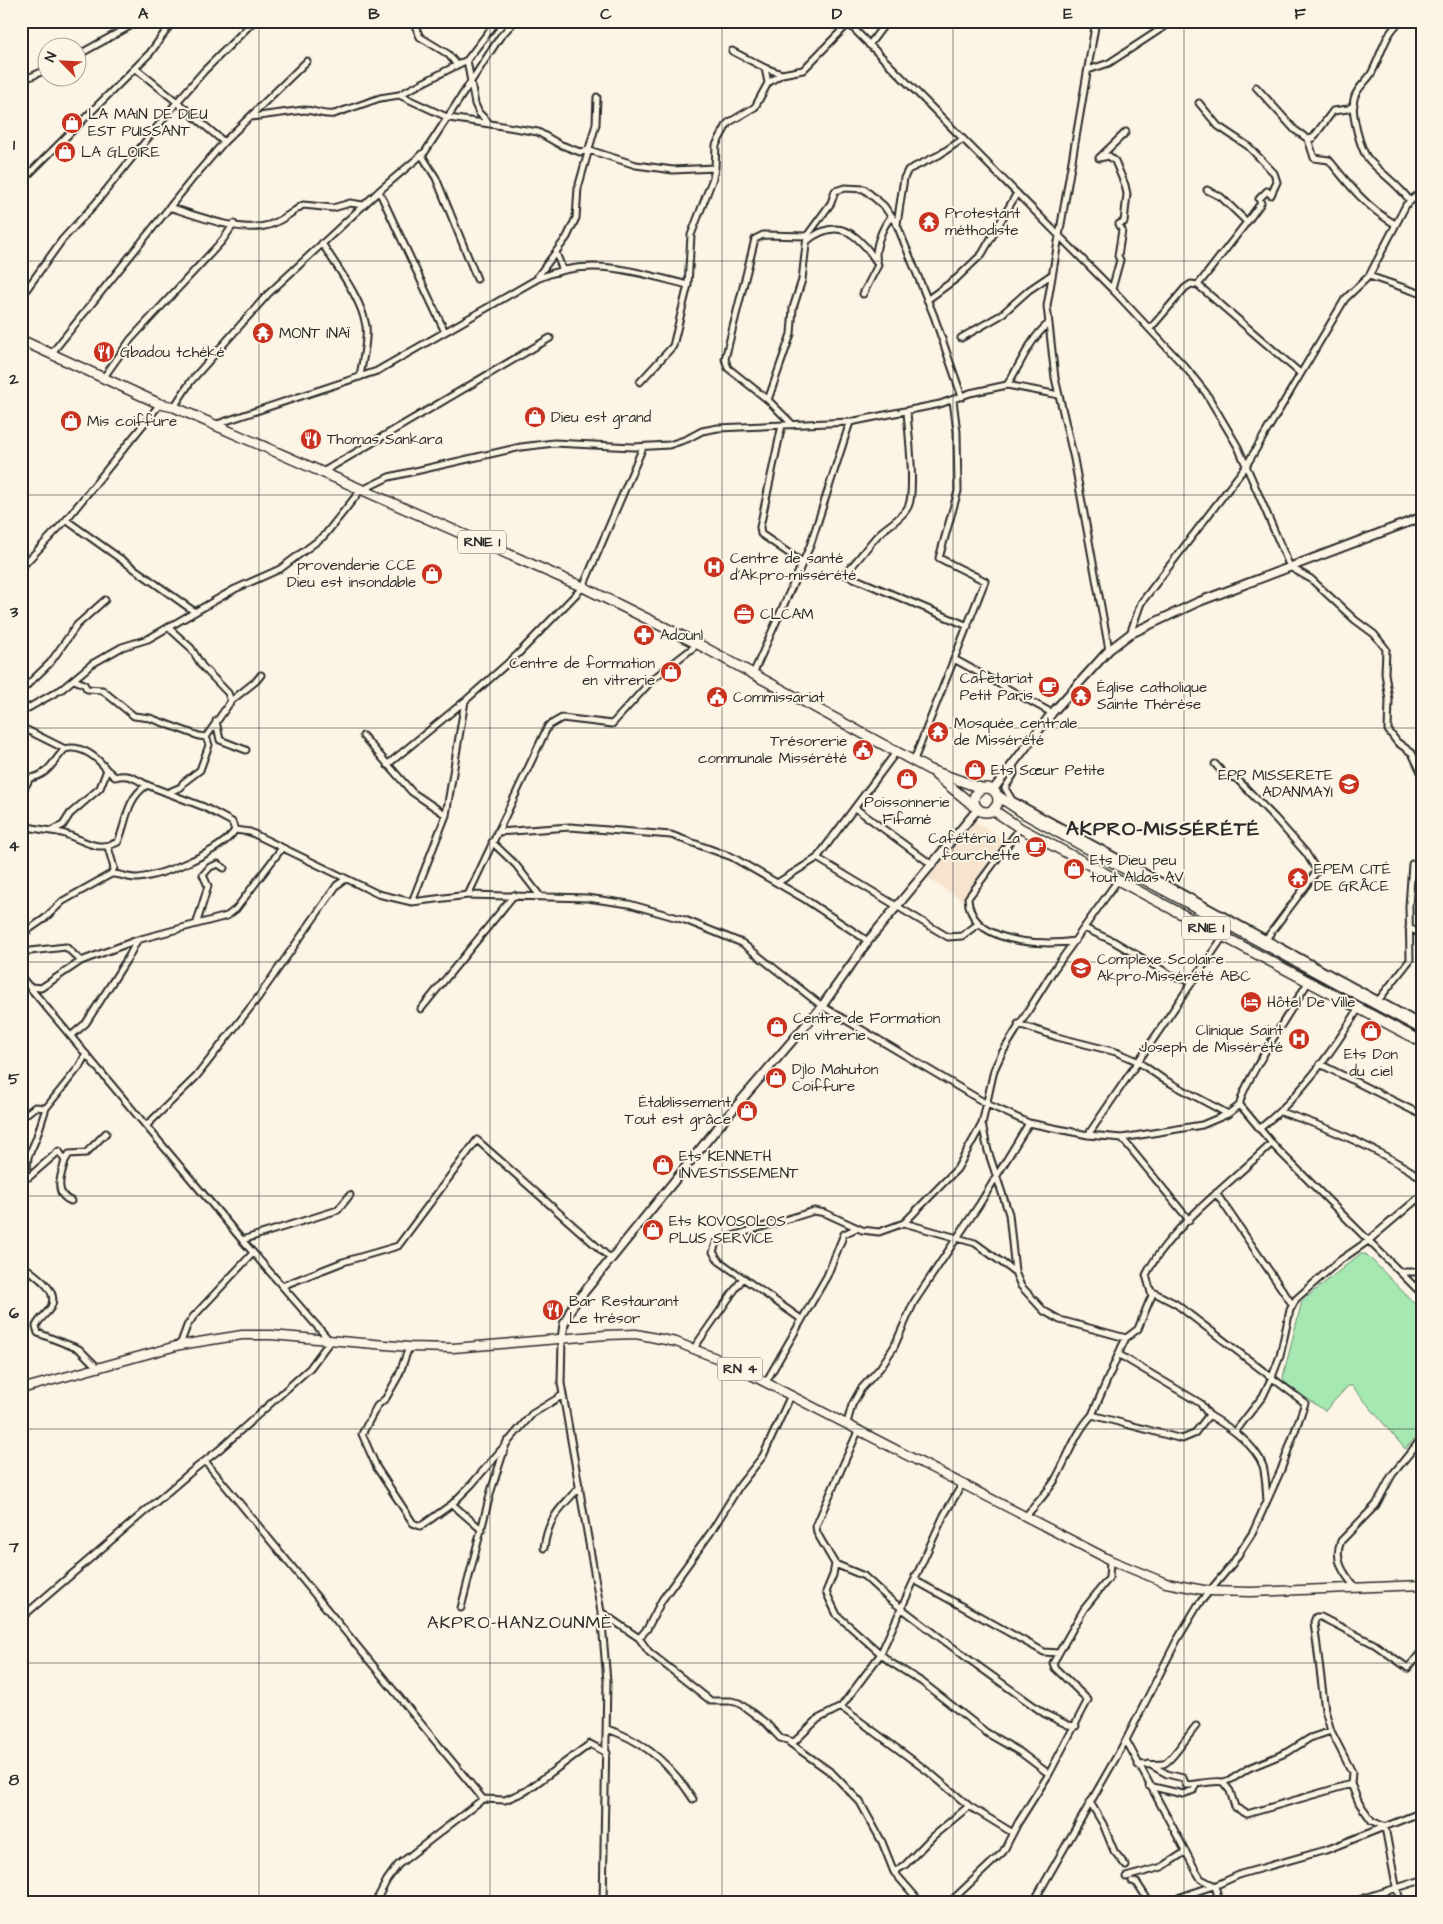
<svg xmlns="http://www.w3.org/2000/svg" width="1443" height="1924" font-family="'Architects Daughter',sans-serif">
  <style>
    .built { fill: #f6e4ce }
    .green { fill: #a5e8b2; stroke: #688a6e }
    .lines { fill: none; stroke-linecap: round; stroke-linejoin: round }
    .street-casing { stroke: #2b2b2b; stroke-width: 9 }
    .secondary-casing { stroke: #2b2b2b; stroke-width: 11 }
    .primary-casing { stroke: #2b2b2b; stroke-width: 11 }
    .highway-casing { stroke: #2b2b2b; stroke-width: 12 }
    .street { stroke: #fcf5e5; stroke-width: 5 }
    .secondary { stroke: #fcf5e5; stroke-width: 7 }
    .primary { stroke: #fcf5e5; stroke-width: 8 }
    .highway { stroke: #fcf5e5; stroke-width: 9 }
    .grid { fill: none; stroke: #2b2b2b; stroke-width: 1; stroke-opacity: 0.55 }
    .labels { text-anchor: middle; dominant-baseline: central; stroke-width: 4; stroke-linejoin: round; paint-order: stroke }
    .shield { fill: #fcf5e5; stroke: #6a6863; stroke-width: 1 }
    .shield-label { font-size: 14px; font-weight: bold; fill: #2b2b2b }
    .poi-label { font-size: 15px; fill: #2b2b2b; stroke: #fcf5e5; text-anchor: start }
    .quarter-label { font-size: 18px; letter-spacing: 1px; fill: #2b2b2b; stroke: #fcf5e5 }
    .district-label { font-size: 20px; font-weight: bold; letter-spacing: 1px; fill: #2b2b2b; stroke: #fcf5e5 }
    .neatline { fill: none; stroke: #2b2b2b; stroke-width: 2 }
    .grid-label { font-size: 16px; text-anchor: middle; font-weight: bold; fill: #2b2b2b }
  </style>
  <rect width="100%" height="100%" fill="#fcf5e5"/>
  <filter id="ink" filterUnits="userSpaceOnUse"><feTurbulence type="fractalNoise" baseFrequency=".02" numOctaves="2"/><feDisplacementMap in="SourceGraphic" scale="10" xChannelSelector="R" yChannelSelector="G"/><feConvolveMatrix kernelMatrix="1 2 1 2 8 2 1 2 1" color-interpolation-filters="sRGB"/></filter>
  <g filter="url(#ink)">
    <path class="built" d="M972 820 1005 841 962 900 925 877Z"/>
    <path class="green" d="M1360 1254H1366L1422 1311V1431L1405 1449 1352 1386H1348L1325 1411 1285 1383 1283 1377 1302 1301Z"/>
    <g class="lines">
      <g class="street-casing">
        <path id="street" d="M413 21 420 37 448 54 457 65
          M497 21 467 60 475 104 479 113 490 124 538 132 559 144 580 152 589 150 636 165 673 170 715 168 716 145 728 123 755 107 768 83 782 74 803 70 848 24
          M846 21 1115 292 1186 368 1206 393 1238 447 1290 567 1311 579 1355 620 1374 634 1386 649 1385 673 1389 700 1388 730 1397 742 1412 753 1422 774
          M1096 21 1047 306 1055 378 1074 459 1109 650
          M1401 21C1384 34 1381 57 1371 74 1366 82 1356 89 1354 99 1351 113 1360 151 1370 161 1383 175 1399 185 1410 201
          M869 45 887 21
          M732 51 765 68 768 83
          M78 55 139 21
          M765 68 782 74
          M1088 70 1109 63 1173 21
          M21 81 48 69
          M1256 87 1295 130 1308 139 1313 138 1333 111 1348 109 1354 105
          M399 95 449 118 490 124
          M1199 103 1218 126 1248 146 1274 173 1277 182 1271 195 1267 191 1259 199 1261 203 1247 222
          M251 117 304 110C315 110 323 116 334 114L380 98 399 95 467 60
          M1308 139 1314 158 1329 160C1349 185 1367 208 1395 224
          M224 142 177 102 204 71 254 21
          M421 154 436 178 477 279
          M21 182 150 53 173 21
          M379 191 445 332
          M169 207C196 215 241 234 269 225 282 221 292 212 303 205L333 208 350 203 363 205
          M897 224 904 178 908 170 939 155 963 139
          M807 241C837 217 857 232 876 261
          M322 243C337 268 361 297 366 326 368 342 362 361 360 377
          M556 253 562 268
          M538 276 567 237 576 218 578 188 596 124 597 97
          M1369 276 1422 294
          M1198 285 1247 222 1221 197 1207 190
          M1112 289 1120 260 1118 256 1122 230 1119 224 1124 222 1127 194 1125 185 1115 161 1109 156 1099 158 1126 132
          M863 294 878 265C872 252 882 226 892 216
          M21 297 62 240 95 204 177 102 135 68
          M927 300 957 278 982 254 1017 193
          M1150 329 1185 288 1191 284 1198 285 1300 373
          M961 338 1001 315 1029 290 1051 275
          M51 354 194 177 224 142 307 61
          M104 377 131 339 222 241 234 224
          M640 382 673 346 688 285 691 235 713 178 715 168
          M1007 385C1021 364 1029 340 1048 324
          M768 400 791 334 793 308 802 280 807 236
          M174 407 191 381 268 294 379 191 425 152 500 37 515 21
          M907 411C908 431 916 492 908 507 901 520 886 526 877 536 865 549 857 563 844 574L968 626
          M214 425 377 371 537 279C589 255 635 272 688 285
          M782 425 760 527 761 534 803 563
          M793 425 768 400 728 368 725 359 755 239 763 235 807 236 831 203 835 191 845 188 864 189 884 206 897 225 934 316 962 397
          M321 473 550 338
          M66 520 195 612
          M21 568 66 520 160 404
          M1130 634 1141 603 1246 466 1345 299 1369 276 1406 205 1422 191
          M954 659 1052 713
          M753 674 810 546 850 422
          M74 680 84 684 87 689 102 690 134 716 150 718 199 736 206 737 231 701 228 693 202 666 191 648 169 628
          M21 691 50 663 77 625 105 600
          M231 701 256 681 261 675
          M21 712 62 689 92 664 122 647 148 639 235 589 280 569 324 536 360 491 389 477 521 447 554 443 633 447 669 445 687 439 702 431 718 428 850 422 940 404 970 393 1007 385 1059 395
          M216 721 220 740 246 750
          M21 727 65 749C53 761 48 776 30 778L21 794
          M363 736 412 792 446 815
          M914 760 985 581 939 558 958 491 957 432 953 400
          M1215 764 1225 775 1237 779 1275 818 1306 853 1317 871 1266 939
          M387 765 465 701 518 654 583 587 643 447
          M1013 765 1014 774 1005 788 1012 800 1422 1024
          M167 793 181 787 183 783 200 770 209 745 206 737
          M855 808 931 864
          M21 826 51 831 63 825 70 814 100 788 107 770C98 758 81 744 65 749
          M1020 828 968 898C970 944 1041 946 1075 941
          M235 830 250 832 378 894 412 902 468 895 587 898 629 904 685 920 742 943 822 1006 987 1104 1029 1123 1088 1135 1122 1138 1202 1125 1228 1114 1240 1105
          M51 831C78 833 92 855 118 842 127 821 126 799 147 785 135 779 129 773 115 777L107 770
          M497 832 570 827 671 835 732 857 803 898 868 941
          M492 842 516 865 540 896
          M817 858 948 937 962 936 978 924
          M111 874C120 873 128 879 138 878 163 875 221 852 235 830L232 822 204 807 147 785
          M777 883 817 858 897 751
          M468 895 548 726 562 718 612 724 654 678 698 644
          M412 902 446 815 465 701
          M197 922 208 886 203 875 210 867 218 864 224 868
          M1084 928 1113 941 1174 977 1192 981
          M1409 928 1422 934
          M21 935 44 919 63 901 111 874 114 868 108 847
          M21 952 66 947 81 961 137 940 227 916 236 909 282 848
          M21 977 242 1240 330 1341 310 1368 220 1449 192 1471 21 1618
          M1309 981C1297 1000 1238 1091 1240 1105L1275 1147 1422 1294
          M31 987 41 988 81 961
          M1377 1002 1410 960 1409 906 1412 864
          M421 1009 514 895
          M1018 1024 1057 1037 1116 1052 1137 1061 1163 1079 1228 1114
          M71 1036 86 1023 129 956 137 941
          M1320 1064 1422 1115
          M1281 1112C1331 1128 1378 1149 1422 1178
          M21 1118 35 1107 46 1108
          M982 1124 988 1151 1009 1214 1015 1271
          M146 1126 196 1077 257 999 337 885 346 879
          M1259 1129C1300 1097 1332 1052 1359 1008
          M1088 1135 1223 937
          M1122 1138 1189 1220
          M65 1161 69 1154 86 1153 106 1133
          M24 1176 29 1177 59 1151 65 1161C61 1175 53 1194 71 1201
          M21 1177 27 1169 28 1157 36 1139 46 1108 79 1067 86 1054
          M1216 1193 1292 1304
          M904 1223 957 1169 982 1124 994 1070 1002 1053 1053 971 1118 880
          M242 1240 338 1210 350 1195
          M21 1264C33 1274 60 1289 51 1307 47 1314 40 1318 36 1326L38 1333 79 1349 97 1367
          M1401 1272H1422
          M282 1286 343 1262 398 1246 477 1140 611 1259
          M1418 1290 1422 1275
          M801 1319 719 1261 713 1252 716 1243 726 1238 814 1211 825 1213 862 1230 879 1232 904 1223 975 1243 1015 1272 1021 1286 1044 1311 1060 1320 1126 1338
          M562 1339 561 1383 601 1612 607 1681 603 1903
          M180 1345 187 1326 193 1317 253 1253
          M409 1347 399 1375 386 1398 377 1406 362 1434 377 1468 413 1523 420 1526 424 1524 452 1504 482 1530
          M694 1348 743 1278
          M1118 1354 1200 1403 1209 1415
          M766 1382 827 1276 844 1234 857 1228
          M1092 1415 1182 1439 1194 1434 1209 1415C1229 1427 1255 1444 1263 1466 1266 1476 1266 1490 1267 1501
          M847 1423 852 1405 861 1389 880 1368 894 1347 914 1302 979 1205 1029 1123
          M859 1429 816 1526 817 1533 835 1564 833 1575 826 1592 837 1615 890 1662 922 1682 987 1733 1020 1752 1049 1774 1018 1823 1003 1852 949 1903
          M1235 1432 1263 1396 1272 1377 1280 1356 1290 1310 1296 1299 1339 1261 1368 1241 1422 1195
          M205 1461 483 1799
          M452 1504 471 1485 532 1414 563 1395
          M1026 1516C1036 1504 1046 1494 1055 1480 1067 1459 1075 1433 1092 1415L1122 1346 1126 1338 1138 1329 1149 1302 1152 1296 1146 1275C1171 1225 1232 1182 1272 1143
          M544 1548C548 1518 560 1508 580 1487
          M835 1564 864 1576 888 1598 967 1658 1045 1714 1068 1725 1076 1726
          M915 1576 918 1582 1044 1652 1058 1653
          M1355 1587C1344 1574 1333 1559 1341 1541L1376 1505 1392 1475 1422 1438
          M461 1608 491 1491 507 1441
          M601 1612 639 1638 649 1652 711 1701H731L739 1703 766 1723 780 1738 794 1742 818 1719 841 1707 880 1655 944 1515 963 1483
          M639 1638 647 1629 662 1600 711 1532 740 1485 763 1456 791 1395
          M841 1707 930 1773 969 1806 1013 1833
          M607 1729C645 1741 672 1766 693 1799
          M1126 1740 1195 1869 1201 1879 1215 1886 1220 1903
          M790 1743 832 1773 860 1802 882 1842 894 1872 921 1903
          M1149 1764 1167 1774 1183 1778 1186 1785C1198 1785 1211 1780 1223 1782L1230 1791 1235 1807 1247 1814 1351 1784
          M1138 1765C1146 1764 1155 1765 1163 1764 1170 1763 1189 1734 1196 1726
          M1049 1774 1088 1700 1055 1668 1053 1663 1084 1609 1109 1578 1110 1560
          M1223 1782 1232 1779 1249 1768 1288 1752 1310 1738 1331 1731
          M1149 1786 1183 1794 1194 1790 1197 1785
          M1090 1802 1103 1824 1114 1851 1126 1866
          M894 1872 905 1865 933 1836 969 1806
          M1126 1877 1162 1867 1185 1852
          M1132 1881 1137 1883 1150 1903
          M375 1903 387 1880 398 1865 483 1799 505 1800 526 1791 590 1744 607 1753
          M1033 1903 1126 1740 1177 1640 1198 1605 1233 1563 1253 1532 1281 1470 1305 1403 1176 1304 1151 1291
          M1163 1903 1219 1884 1241 1874 1326 1850 1422 1812
          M1349 1903 1422 1880
          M1401 1903 1396 1886 1385 1827 1372 1821 1359 1803 1351 1784 1352 1772 1331 1731 1325 1710 1314 1622 1316 1617H1321L1374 1644 1408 1668 1422 1651"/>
      </g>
      <g class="secondary-casing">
        <path id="secondary" d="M993 790 1052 713 1109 650 1130 634 1198 602 1422 517
          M562 1339 564 1324 572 1307 714 1132 822 1006 868 941 977 810"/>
      </g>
      <g class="primary-casing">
        <path id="primary" d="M21 1389 180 1345 242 1335H271L409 1347 453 1348 606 1335 636 1334 676 1342 726 1362 1110 1560 1166 1583 1209 1591 1251 1592 1422 1585"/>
      </g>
      <g class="highway-casing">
        <path id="highway" d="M21 340 160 404 174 407 583 587 698 644 930 770 981 788
          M936 775 974 806
          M974 800a12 12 0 1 1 24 0a12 12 0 1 1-24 0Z
          M998 796 1025 814 1123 868 1422 1029
          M993 810 1020 828 1422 1042"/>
      </g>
      <use href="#street" class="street"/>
      <use href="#secondary" class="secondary"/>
      <use href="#primary" class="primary"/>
      <use href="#highway" class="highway"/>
    </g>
  </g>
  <path class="grid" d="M259 21V1903M490 21V1903M722 21V1903M953 21V1903M1184 21V1903M21 261H1422M21 495H1422M21 728H1422M21 962H1422M21 1196H1422M21 1429H1422M21 1663H1422"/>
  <defs>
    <g id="shop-disc" transform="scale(1.125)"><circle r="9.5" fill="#c8321e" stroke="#fcf5e5"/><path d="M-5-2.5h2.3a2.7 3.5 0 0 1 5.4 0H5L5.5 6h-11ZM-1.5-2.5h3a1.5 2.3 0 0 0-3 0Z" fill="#fff"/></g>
    <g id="temple-disc" transform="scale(1.125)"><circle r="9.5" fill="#c8321e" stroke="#fcf5e5"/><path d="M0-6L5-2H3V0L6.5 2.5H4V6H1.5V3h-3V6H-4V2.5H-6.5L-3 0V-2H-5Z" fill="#fff"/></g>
    <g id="restaurant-disc" transform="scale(1.125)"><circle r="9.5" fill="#c8321e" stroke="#fcf5e5"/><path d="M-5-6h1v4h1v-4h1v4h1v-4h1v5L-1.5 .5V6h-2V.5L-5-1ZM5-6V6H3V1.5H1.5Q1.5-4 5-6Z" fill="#fff"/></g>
    <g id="hospital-disc" transform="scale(1.125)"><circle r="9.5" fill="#c8321e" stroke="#fcf5e5"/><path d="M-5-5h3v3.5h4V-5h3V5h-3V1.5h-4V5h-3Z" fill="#fff"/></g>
    <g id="office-disc" transform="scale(1.125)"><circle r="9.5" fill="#c8321e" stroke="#fcf5e5"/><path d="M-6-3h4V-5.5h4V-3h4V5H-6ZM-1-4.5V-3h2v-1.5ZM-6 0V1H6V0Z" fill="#fff"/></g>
    <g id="pharmacy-disc" transform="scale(1.125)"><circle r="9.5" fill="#c8321e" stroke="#fcf5e5"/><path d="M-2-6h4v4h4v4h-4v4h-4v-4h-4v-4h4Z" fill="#fff"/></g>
    <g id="cafe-disc" transform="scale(1.125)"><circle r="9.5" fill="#c8321e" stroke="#fcf5e5"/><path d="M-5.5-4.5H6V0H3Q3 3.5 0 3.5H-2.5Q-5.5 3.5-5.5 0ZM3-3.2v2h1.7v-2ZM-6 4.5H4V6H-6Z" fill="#fff"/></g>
    <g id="civic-disc" transform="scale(1.125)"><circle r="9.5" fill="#c8321e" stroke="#fcf5e5"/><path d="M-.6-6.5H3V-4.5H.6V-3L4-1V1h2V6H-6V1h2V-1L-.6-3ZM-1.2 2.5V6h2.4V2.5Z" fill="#fff"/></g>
    <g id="school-disc" transform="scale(1.125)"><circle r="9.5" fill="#c8321e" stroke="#fcf5e5"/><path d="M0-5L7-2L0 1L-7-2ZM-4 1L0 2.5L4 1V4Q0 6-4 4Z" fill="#fff"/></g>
    <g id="hotel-disc" transform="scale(1.125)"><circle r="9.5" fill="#c8321e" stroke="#fcf5e5"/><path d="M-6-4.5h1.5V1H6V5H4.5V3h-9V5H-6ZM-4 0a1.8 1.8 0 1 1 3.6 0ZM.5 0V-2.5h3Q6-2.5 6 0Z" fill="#fff"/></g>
  </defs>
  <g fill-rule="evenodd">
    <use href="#shop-disc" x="72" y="123"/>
    <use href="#shop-disc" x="65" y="152"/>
    <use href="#temple-disc" x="929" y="222"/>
    <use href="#temple-disc" x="263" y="333"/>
    <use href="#restaurant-disc" x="104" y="352"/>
    <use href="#shop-disc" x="535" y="417"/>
    <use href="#shop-disc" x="71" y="421"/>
    <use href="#restaurant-disc" x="311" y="439"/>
    <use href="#hospital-disc" x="714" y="567"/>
    <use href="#shop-disc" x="432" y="574"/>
    <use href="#office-disc" x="744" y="614"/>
    <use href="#pharmacy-disc" x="644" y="635"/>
    <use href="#shop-disc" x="671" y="672"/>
    <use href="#cafe-disc" x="1049" y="687"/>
    <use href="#temple-disc" x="1081" y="696"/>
    <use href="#civic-disc" x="717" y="697"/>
    <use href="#temple-disc" x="938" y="732"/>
    <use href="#civic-disc" x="863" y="750"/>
    <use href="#shop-disc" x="975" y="770"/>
    <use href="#shop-disc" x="907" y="779"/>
    <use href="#school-disc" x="1349" y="784"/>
    <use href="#cafe-disc" x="1036" y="847"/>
    <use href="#shop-disc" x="1074" y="869"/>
    <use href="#temple-disc" x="1298" y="878"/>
    <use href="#school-disc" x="1081" y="968"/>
    <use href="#hotel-disc" x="1251" y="1002"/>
    <use href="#shop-disc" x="777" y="1027"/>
    <use href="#shop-disc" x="1371" y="1031"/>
    <use href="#hospital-disc" x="1299" y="1039"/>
    <use href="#shop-disc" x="776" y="1078"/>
    <use href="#shop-disc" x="747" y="1111"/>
    <use href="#shop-disc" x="663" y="1165"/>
    <use href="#shop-disc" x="653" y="1230"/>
    <use href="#restaurant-disc" x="553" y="1310"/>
  </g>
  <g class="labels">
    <g class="shield">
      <rect x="458" y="530.5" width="48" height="23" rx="4"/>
      <rect x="1182" y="916.5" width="48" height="23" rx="4"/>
      <rect x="717.5" y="1357.5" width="45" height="23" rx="4"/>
    </g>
    <g class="shield-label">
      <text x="482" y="542">RNIE 1</text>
      <text x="1206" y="928">RNIE 1</text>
      <text x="740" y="1369">RN 4</text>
    </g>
    <g class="poi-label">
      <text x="88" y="114">LA MAIN DE DIEU<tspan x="88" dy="17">EST PUISSANT</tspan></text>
      <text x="81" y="152">LA GLOIRE</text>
      <text x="945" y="213">Protestant<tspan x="945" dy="17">méthodiste</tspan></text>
      <text x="279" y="333">MONT INAÏ</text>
      <text x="120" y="352">Gbadou tchéké</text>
      <text x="551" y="417">Dieu est grand</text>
      <text x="87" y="421">Mis coiffure</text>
      <text x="327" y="439">Thomas Sankara</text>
      <text x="730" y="558">Centre de santé<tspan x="730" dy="17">d'Akpro-missérété</tspan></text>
      <text x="416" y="565" text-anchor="end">provenderie CCE<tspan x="416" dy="17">Dieu est insondable</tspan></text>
      <text x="760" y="614">CLCAM</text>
      <text x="660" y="635">Adounl</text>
      <text x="655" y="663" text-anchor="end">Centre de formation<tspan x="655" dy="17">en vitrerie</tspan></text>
      <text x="1033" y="678" text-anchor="end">Cafetariat<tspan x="1033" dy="17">Petit Paris</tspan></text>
      <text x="1097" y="687">Église catholique<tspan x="1097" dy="17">Sainte Thérèse</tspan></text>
      <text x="733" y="697">Commissariat</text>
      <text x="954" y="723">Mosquée centrale<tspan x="954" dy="17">de Missérété</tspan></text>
      <text x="847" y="741" text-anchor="end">Trésorerie<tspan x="847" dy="17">communale Missérété</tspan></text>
      <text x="991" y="770">Ets Sœur Petite</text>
      <text x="1333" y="775" text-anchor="end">EPP MISSERETE<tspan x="1333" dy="17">ADANMAYI</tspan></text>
      <text x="907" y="802" text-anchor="middle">Poissonnerie<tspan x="907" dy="17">Fifamè</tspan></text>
      <text x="1020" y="838" text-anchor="end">Cafétéria La<tspan x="1020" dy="17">fourchette</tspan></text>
      <text x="1090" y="860">Ets Dieu peu<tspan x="1090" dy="17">tout Aldas AV</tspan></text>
      <text x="1314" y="869">EPEM CITÉ<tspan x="1314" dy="17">DE GRÂCE</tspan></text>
      <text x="1097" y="959">Complexe Scolaire<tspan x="1097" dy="17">Akpro-Missérété ABC</tspan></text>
      <text x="1267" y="1002">Hôtel De Ville</text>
      <text x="793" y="1018">Centre de Formation<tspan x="793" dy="17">en vitrerie</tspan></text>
      <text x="1283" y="1030" text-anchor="end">Clinique Saint<tspan x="1283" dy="17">Joseph de Missérété</tspan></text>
      <text x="1371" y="1054" text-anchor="middle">Ets Don<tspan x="1371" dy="17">du ciel</tspan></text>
      <text x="792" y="1069">Djlo Mahuton<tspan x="792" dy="17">Coiffure</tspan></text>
      <text x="731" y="1102" text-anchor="end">Établissement<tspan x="731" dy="17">Tout est grâce</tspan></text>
      <text x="679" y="1156">Ets KENNETH<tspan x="679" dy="17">INVESTISSEMENT</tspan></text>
      <text x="669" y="1221">Ets KOVOSOLOS<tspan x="669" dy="17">PLUS SERVICE</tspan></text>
      <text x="569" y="1301">Bar Restaurant<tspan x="569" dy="17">Le trésor</tspan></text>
    </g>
    <g class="quarter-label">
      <text x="520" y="1622">AKPRO-HANZOUNMÈ</text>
    </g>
    <g class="district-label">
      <text x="1163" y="829">AKPRO-MISSÉRÉTÉ</text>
    </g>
  </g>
  <rect width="1443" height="1924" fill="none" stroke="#fcf5e5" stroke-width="55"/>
  <g transform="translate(62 62) rotate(294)"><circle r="24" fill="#fcf5e5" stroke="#a8a49b"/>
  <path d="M0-4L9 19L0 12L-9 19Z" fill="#c8321e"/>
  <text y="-8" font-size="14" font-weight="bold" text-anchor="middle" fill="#2b2b2b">N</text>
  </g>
  <rect x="28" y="28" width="1388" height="1868" class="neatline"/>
  <g class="grid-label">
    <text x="143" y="19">A</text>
    <text x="374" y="19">B</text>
    <text x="606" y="19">C</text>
    <text x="837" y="19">D</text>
    <text x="1068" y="19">E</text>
    <text x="1300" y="19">F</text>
    <text x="14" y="150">1</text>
    <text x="14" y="384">2</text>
    <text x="14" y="617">3</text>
    <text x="14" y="851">4</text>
    <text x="14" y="1084">5</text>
    <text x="14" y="1318">6</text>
    <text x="14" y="1552">7</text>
    <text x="14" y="1785">8</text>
  </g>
</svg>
